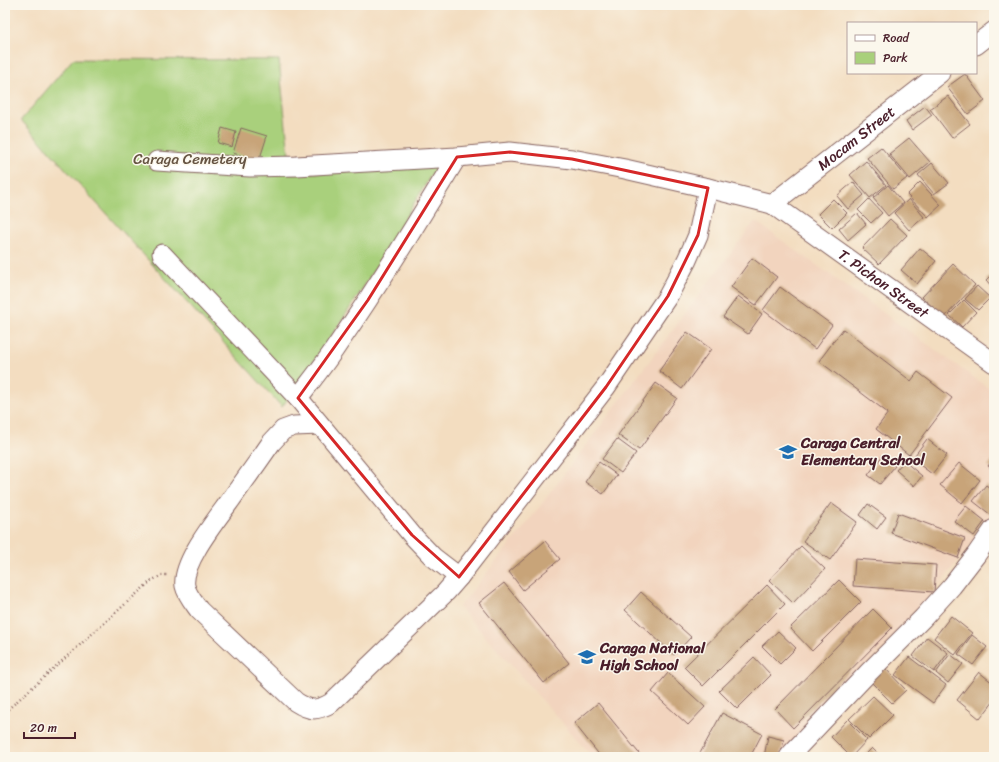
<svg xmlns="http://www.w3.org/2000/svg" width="999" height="762" font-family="Sriracha,sans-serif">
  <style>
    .built { fill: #f2d4be }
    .green { fill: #a9d07b; stroke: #7a7853 }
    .building { fill: #c8a479 }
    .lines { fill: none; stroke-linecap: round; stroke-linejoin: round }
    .minor-casing { stroke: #85625f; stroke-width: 21 }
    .path { stroke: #85625f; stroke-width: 2.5; stroke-dasharray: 1 3; stroke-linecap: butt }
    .minor { stroke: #fff; stroke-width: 19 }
    .marked { fill: none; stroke: #d62828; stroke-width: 3; stroke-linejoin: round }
    .labels { text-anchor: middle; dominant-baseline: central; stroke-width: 3; stroke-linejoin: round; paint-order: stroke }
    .street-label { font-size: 15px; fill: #4a1f2b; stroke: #fbf7ec }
    .park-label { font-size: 15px; fill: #665443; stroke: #fbf7ec }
    .poi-label { font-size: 15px; font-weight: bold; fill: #4a1f2b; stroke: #fbf7ec; text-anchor: start }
  </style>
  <rect width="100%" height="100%" fill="#fbf7ec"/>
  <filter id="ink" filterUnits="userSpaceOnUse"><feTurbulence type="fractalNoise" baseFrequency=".025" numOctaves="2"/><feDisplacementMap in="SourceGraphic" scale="8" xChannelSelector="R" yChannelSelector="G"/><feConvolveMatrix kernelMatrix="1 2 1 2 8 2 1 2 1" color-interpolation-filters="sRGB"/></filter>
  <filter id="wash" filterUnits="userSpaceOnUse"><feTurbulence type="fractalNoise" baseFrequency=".012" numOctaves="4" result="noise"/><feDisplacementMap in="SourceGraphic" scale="16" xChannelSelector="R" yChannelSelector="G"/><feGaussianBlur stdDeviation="0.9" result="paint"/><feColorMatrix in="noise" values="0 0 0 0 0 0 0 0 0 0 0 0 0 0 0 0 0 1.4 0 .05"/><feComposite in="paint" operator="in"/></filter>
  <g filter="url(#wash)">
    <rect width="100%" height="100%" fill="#f3ddc0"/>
    <path class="built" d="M755 221 994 392V512L975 539 918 611 785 757H593L459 607 528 522Z"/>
    <path class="green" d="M73 59 279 60 291 174 436 167 360 293 330 338 282 407 21 120Z"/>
    <g id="blocks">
      <path class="building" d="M965 74 985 101 968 114 947 87Z
        M948 96 970 124 952 138 930 109Z
        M925 106 932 115 912 130 906 121Z
        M222 128 236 132 232 147 218 143Z
        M241 128 267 136 259 161 233 153Z
        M909 138 930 162 910 179 889 154Z
        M881 147 907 178 893 189 867 158Z
        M866 161 886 185 870 198 850 175Z
        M932 163 949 183 934 194 918 175Z
        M853 182 864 195 848 209 837 196Z
        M920 182 941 205 928 217 907 195Z
        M888 185 903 203 888 216 873 198Z
        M833 199 847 213 832 228 818 214Z
        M869 199 882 213 871 223 858 210Z
        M909 199 924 217 909 230 894 213Z
        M857 213 866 224 848 240 839 229Z
        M890 219 907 235 879 264 862 248Z
        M920 248 936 261 917 284 901 270Z
        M752 258 777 277 756 305 731 287Z
        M953 264 975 285 944 318 922 297Z
        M994 272V289L986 280Z
        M977 286 990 298 978 310 965 299Z
        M780 287 832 325 815 349 763 310Z
        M738 296 762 314 748 334 723 317Z
        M964 300 976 312 962 327 949 315Z
        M843 329 911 381 918 372 952 398 909 455 876 429 888 413 819 361Z
        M687 332 711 349 682 389 659 371Z
        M656 383 677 398 639 450 618 435Z
        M617 439 636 453 621 473 602 459Z
        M927 439 947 455 932 474 912 459Z
        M883 455 895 466 880 484 868 475Z
        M994 458V470L988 466Z
        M904 461 922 476 914 486 896 470Z
        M599 462 617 475 603 494 585 482Z
        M959 463 980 480 962 503 940 485Z
        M986 485 994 491V510L991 515 973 501Z
        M831 503 857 522 830 560 803 541Z
        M868 504 886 517 877 529 860 515Z
        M966 506 985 521 974 536 954 521Z
        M898 513 965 538 958 558 891 533Z
        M545 541 560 559 523 590 509 572Z
        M801 546 825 569 793 603 769 580Z
        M855 559 936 565 934 592 853 586Z
        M839 580 861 602 812 651 790 628Z
        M504 583 569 663 544 683 479 603Z
        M767 585 785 604 703 686 684 667Z
        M641 592 691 637 674 655 625 610Z
        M873 609 892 628 793 728 775 709Z
        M951 616 972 633 955 655 934 638Z
        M778 631 796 648 780 664 762 646Z
        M972 635 987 647 973 665 958 654Z
        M927 637 948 653 934 672 913 656Z
        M950 654 963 664 948 683 936 673Z
        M754 657 771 675 737 709 719 691Z
        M909 657 946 685 933 703 895 675Z
        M884 667 906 690 892 703 870 681Z
        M979 672 994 684V701L980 719 957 700Z
        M668 673 705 707 688 725 652 692Z
        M873 696 893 715 869 739 849 719Z
        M598 703 642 757H601L574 723Z
        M722 713 762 734 750 757H698Z
        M847 720 867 740 851 757 831 737Z
        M768 736 784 740 780 757H764Z
        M872 748 881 757H863Z"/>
    </g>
  </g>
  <g filter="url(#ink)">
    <use href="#blocks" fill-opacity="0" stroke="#85625f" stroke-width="1"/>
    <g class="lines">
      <g class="minor-casing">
        <g id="minor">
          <path d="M976 45 994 31"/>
          <path id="s1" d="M157 161 172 162 250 167 296 166 457 157 510 152 572 159 625 169 708 188 772 204 994 363"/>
          <path id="s2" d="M772 204 940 73"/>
          <path d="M162 254 298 398 412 535 433 557 459 577"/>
          <path d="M298 398C311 381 324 365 336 347 379 285 418 221 457 157"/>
          <path d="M320 425 294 426 283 430 271 443C258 462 245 480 232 498 218 518 181 562 185 586 187 595 194 603 199 610L296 702C310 711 317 711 331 703L446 592 459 577 606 387 668 296 687 260 698 235 708 188"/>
          <path d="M789 757 793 752 868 673 923 618 952 586 976 555 994 529"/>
        </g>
      </g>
      <path class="path" d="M5 712 151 581 162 575H169"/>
      <use href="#minor" class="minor"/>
    </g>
  </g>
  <path class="marked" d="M510 152 572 159 708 188 698 235 668 296 606 387 459 577 412 535 298 398 368 300 457 157Z"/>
  <defs>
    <g id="school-bare" transform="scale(1.38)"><path d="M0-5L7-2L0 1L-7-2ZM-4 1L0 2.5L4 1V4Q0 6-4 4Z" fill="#1f6fb2" stroke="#fbf7ec" stroke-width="2.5" paint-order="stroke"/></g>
  </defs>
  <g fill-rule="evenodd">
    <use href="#school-bare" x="788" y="452"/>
    <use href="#school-bare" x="587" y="657"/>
  </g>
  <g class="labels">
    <g class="street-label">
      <text stroke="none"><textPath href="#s2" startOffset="107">Mocam Street</textPath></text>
      <text stroke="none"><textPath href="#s1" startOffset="758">T. Pichon Street</textPath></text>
    </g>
    <g class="park-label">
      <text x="190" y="159">Caraga Cemetery</text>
    </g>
    <g class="poi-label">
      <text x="801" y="443">Caraga Central<tspan x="801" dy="17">Elementary School</tspan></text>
      <text x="600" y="648">Caraga National<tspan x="600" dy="17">High School</tspan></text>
    </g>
  </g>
  <rect width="999" height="762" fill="none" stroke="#fbf7ec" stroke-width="20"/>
  <rect x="847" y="22" width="130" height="52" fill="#fbf7ec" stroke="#b4a19f"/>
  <rect x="855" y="35" width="20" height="6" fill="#ffffff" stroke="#b4a19f"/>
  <text x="883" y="42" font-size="12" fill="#4a1f2b">Road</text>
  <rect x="855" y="52" width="20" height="12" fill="#a9d07b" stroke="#b4a19f"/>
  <text x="883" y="62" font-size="12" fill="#4a1f2b">Park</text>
  <path d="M24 732v6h51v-6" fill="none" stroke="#4a1f2b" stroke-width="2"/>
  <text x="30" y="732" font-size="12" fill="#4a1f2b" stroke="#fbf7ec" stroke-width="3" paint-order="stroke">20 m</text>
</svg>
